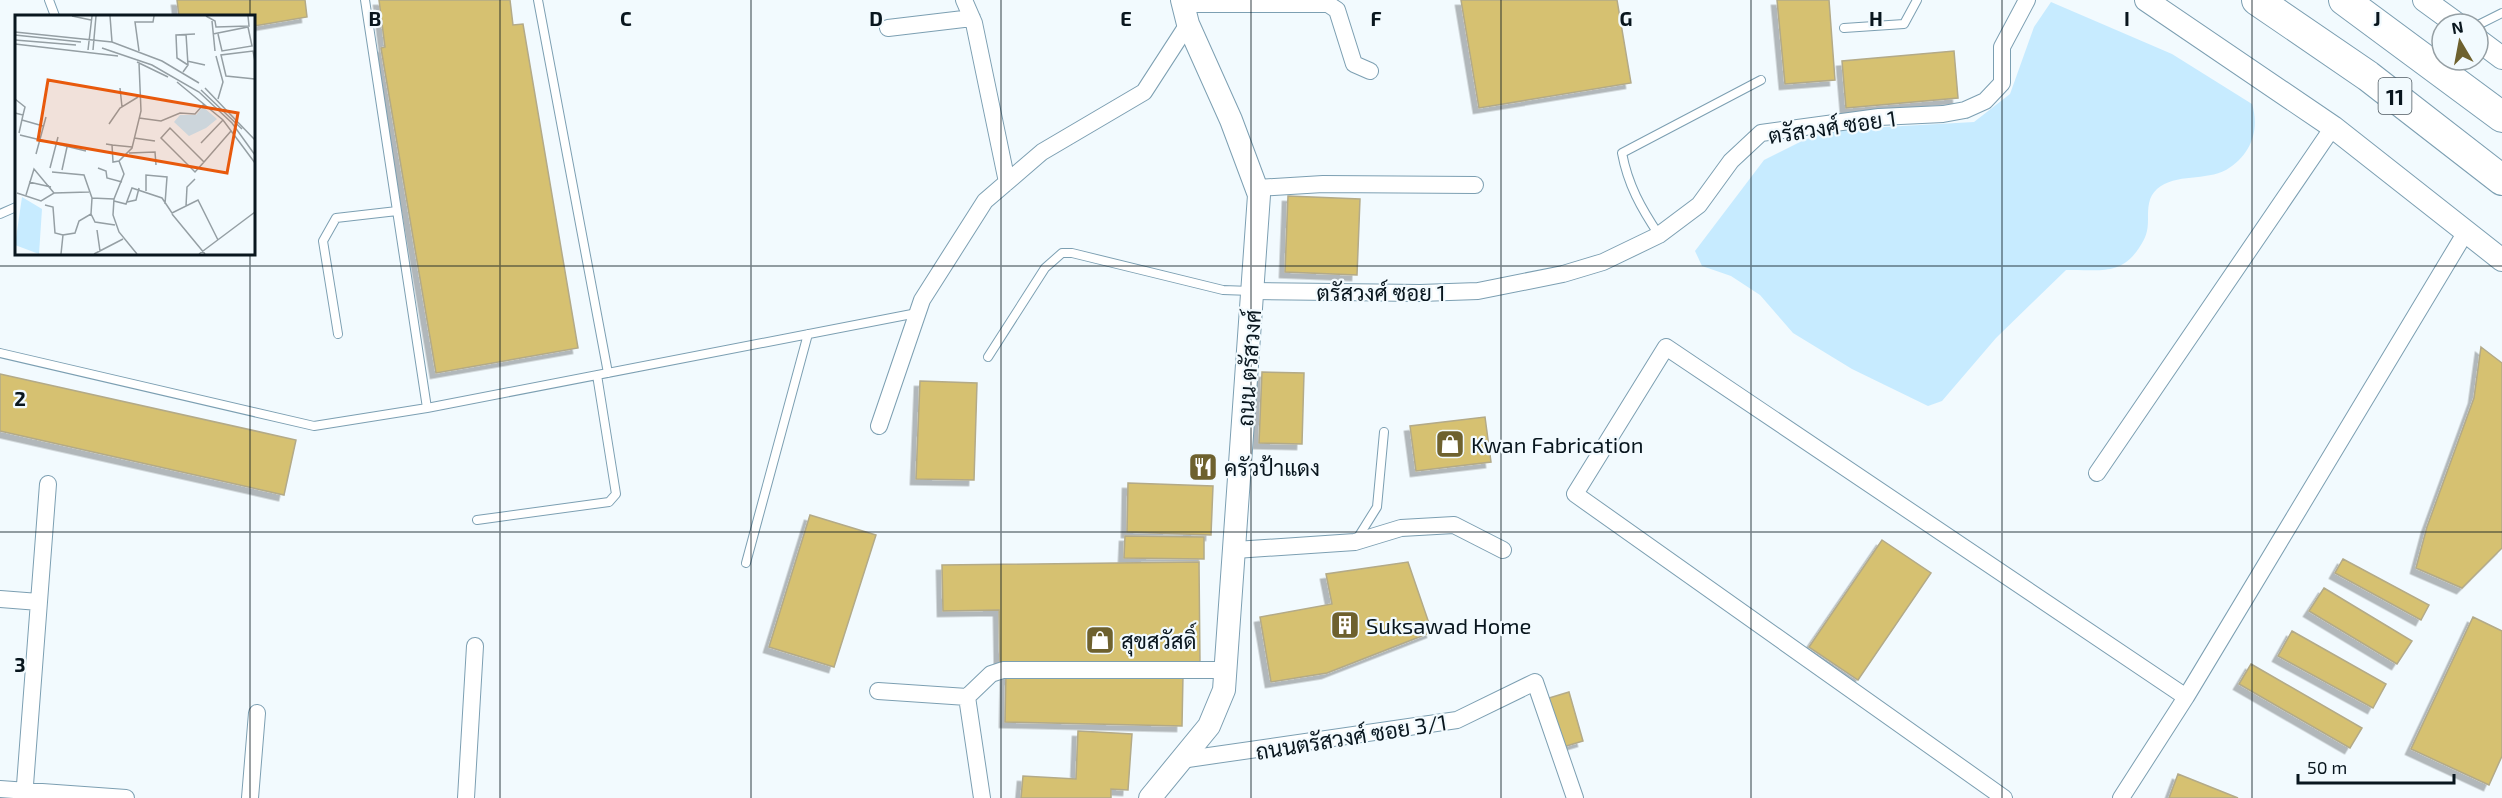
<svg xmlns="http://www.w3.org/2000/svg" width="2502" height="798" font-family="'Exo 2',Sarabun,sans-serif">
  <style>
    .green { fill: #c7ebff }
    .building { fill: #d6c171; stroke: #b3aa88; stroke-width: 1.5; filter: url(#shadow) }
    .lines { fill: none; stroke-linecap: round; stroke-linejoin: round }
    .lane-casing { stroke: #7c9fb2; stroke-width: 10 }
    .street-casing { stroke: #7c9fb2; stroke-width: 18 }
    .secondary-casing { stroke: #7c9fb2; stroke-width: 24 }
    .highway-casing { stroke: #7c9fb2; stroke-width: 32 }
    .lane { stroke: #fff; stroke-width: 8 }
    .street { stroke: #fff; stroke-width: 16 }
    .secondary { stroke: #fff; stroke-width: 22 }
    .highway { stroke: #fff; stroke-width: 30 }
    .grid { fill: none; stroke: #09161e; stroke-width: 1.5; stroke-opacity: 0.55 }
    .labels { text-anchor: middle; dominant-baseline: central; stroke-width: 4.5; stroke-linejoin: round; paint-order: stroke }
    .shield { fill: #f2fafe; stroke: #4f5a61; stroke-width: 1.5 }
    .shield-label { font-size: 21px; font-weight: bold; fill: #09161e }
    .street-label { font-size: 22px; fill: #09161e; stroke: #f2fafe }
    .poi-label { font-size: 22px; fill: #09161e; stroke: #f2fafe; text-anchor: start }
    .inset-road { fill: none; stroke: #959fa4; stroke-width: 1.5 }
    .view { fill: #e8590c; fill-opacity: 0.15; stroke: #e8590c; stroke-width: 3 }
    .inset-edge { fill: none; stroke: #09161e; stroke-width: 3 }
    .grid-label { font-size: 20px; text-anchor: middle; font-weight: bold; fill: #09161e; stroke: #f2fafe; stroke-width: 4.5; stroke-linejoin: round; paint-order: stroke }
  </style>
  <defs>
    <filter id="shadow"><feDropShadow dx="-5.5" dy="5.5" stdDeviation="0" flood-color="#0004"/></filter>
  </defs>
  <rect width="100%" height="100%" fill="#f2fafe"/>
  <path class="green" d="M2051 2 2172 54 2252 104C2260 130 2251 155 2226 170 2206 181 2176 173 2157 189 2148 197 2148 208 2148 219 2148 232 2146 237 2139 248 2120 277 2097 269 2066 270L1996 338 1942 401 1928 406 1852 369 1793 333 1760 295 1731 276 1702 266 1695 251 1764 160 1804 140 1831 130 1974 122 2010 94 2034 27Z"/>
  <path class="building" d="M177 0H305L307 17 254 26V16H179Z
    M379 0H510L513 25 523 24 578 348 436 373 381 48 385 47Z
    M1461 0H1617L1631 83 1479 108Z
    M1777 0H1829L1835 80 1785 84Z
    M1954 51 1958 98 1846 108 1842 61Z
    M1288 196 1360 199 1357 275 1285 272Z
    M2481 347 2502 363V548L2462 588 2416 568 2427 527 2474 398Z
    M1262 372 1304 373 1302 444 1259 443Z
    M0 374 296 440 284 495 0 431Z
    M920 381 977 383 974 480 916 479Z
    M1485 417 1491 462 1416 471 1410 426Z
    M1128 483 1213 486 1211 535 1127 532Z
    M810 515 876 535 834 667 769 647Z
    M1125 536 1204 537V559L1124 558Z
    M1882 540 1931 573 1858 680 1809 647Z
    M2343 559 2429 605 2421 620 2335 573Z
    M1199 562 1200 666 1000 668 999 610 943 611 942 565Z
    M1408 562 1432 632 1327 673 1271 682 1260 617 1332 604 1326 574Z
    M2324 588 2412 641 2397 664 2309 611Z
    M2473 617 2502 631V756L2489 785 2411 749Z
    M2292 631 2386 684 2373 708 2278 656Z
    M2251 664 2362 728 2350 748 2239 684Z
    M1006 672 1183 675 1182 726 1005 722Z
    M1569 692 1583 741 1563 747 1549 698Z
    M1078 731 1132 734 1128 790 1111 789V798H1021L1023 776 1076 779Z
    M2178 774 2238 798H2169Z"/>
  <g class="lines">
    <g class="lane-casing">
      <path id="lane" d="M49 0 55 16
        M365 0 427 408
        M538 0 608 373
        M2478 25 2502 13
        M1844 28 1904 24 1917 0
        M0 214 16 207
        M1659 235C1641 208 1628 185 1622 153L1761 80
        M338 334 323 241 336 218 397 211
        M0 353 314 426 427 408 917 313
        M988 357 1045 268 1062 253H1072L1223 290 1251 291
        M477 520 609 502 616 494 597 375
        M1357 539 1377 507 1384 432
        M746 563 808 334"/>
    </g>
    <g class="street-casing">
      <path id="street" d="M964 0 974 23 1007 182
        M1183 4H1328L1337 10 1354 64 1370 71
        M888 28 972 18
        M1257 188 1323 184 1475 185
        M1254 291 1420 293 1478 291 1563 274 1603 262 1659 235 1699 205 1731 161 1761 133 1879 117 1943 114 1965 110 1985 101 2002 83V47L2027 0
        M879 426 922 300 985 201 1042 152 1144 92 1188 24
        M2097 473 2333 127
        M1235 550 1355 542 1401 528 1454 525 1503 550
        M0 599 39 602
        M878 691 967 697 982 798
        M967 697 991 674 1003 670H1226
        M1181 760 1457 720 1535 682 1575 798
        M0 789 126 798
        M24 798 48 484
        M250 798 257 713
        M466 798 475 646
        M2004 798 1575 494 1666 347 2186 697
        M2121 798 2186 697 2467 230"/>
    </g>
    <g class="secondary-casing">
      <path id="secondary" d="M2146 0 2333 127 2502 260
        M2424 0 2457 24
        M2478 40 2502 58
        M1150 798 1209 726 1224 690 1259 195 1231 120 1188 24 1182 0"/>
    </g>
    <g class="highway-casing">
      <path id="highway" d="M2257 0 2368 76 2502 180
        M2344 0 2502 117"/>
    </g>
    <use href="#lane" class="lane"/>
    <use href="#street" class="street"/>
    <use href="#secondary" class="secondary"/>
    <use href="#highway" class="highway"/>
  </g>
  <path class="grid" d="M250 0V16M500 0V798M751 0V798M1001 0V798M1251 0V798M1501 0V798M1751 0V798M2002 0V798M2252 0V798M250 254V798M0 266H2502M0 532H2502"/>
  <defs>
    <g id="shop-square" transform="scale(1.5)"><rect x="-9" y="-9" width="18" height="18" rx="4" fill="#6e612e" stroke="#f2fafe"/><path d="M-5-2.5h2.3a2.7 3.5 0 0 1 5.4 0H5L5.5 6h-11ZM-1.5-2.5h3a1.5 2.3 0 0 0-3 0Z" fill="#fff"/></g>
    <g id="restaurant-square" transform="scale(1.5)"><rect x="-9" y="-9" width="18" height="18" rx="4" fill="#6e612e" stroke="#f2fafe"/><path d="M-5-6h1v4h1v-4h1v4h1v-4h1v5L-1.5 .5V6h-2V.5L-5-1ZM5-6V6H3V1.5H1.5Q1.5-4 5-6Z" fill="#fff"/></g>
    <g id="building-square" transform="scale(1.5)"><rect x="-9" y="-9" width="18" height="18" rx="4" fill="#6e612e" stroke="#f2fafe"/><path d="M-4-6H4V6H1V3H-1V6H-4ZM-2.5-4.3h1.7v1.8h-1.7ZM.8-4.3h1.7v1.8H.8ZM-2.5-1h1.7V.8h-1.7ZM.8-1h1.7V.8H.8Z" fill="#fff"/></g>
  </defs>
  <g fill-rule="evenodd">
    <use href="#shop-square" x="1450" y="444"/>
    <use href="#restaurant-square" x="1203" y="467"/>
    <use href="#building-square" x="1345" y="625"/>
    <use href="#shop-square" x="1100" y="640"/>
  </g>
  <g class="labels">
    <rect class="shield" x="2378.5" y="78" width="33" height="36" rx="4.5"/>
    <g class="shield-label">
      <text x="2395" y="96">11</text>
    </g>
    <g class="street-label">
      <text transform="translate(1832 126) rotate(-8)">ตรัสวงศ์ ซอย 1</text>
      <text x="1381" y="292">ตรัสวงศ์ ซอย 1</text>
      <text transform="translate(1248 368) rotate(-86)">ถนน ตรัสวงศ์</text>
      <text transform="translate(1351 736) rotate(-9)">ถนนตรัสวงศ์ ซอย 3/1</text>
    </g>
    <g class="poi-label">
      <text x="1471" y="444">Kwan Fabrication</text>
      <text x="1224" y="467">ครัวป้าแดง</text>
      <text x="1366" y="625">Suksawad Home</text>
      <text x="1121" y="640">สุขสวัสดิ์</text>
    </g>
  </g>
  <g transform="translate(15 15)">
    <rect width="240" height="240" fill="#f2fafe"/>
    <path d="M188 92 202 104 191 113 174 121 159 107 165 100H181ZM7 182 27 194 24 239 0 230Z" fill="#c7ebff"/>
    <path class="inset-road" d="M57 1 76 5M95 1 97 27M191 1 200 6 201 12 234 11 233 1M197 6 200 36M0 17 97 27 147 46 184 68M198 19 233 12 237 31 207 36 203 19M0 20 66 27M0 25 61 30M0 29 103 41M87 33 137 50 184 77 217 108 240 140M73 35 77 1M78 35 81 1M124 36 120 7H138L139 1M201 41 208 67 203 84M172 46 190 50M240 46 238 36 206 40 211 61 240 64M122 47 153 62M173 50 162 43 161 20 180 19M168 57 173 50 171 19M0 60V84L10 92 8 100M162 67 208 105 240 148M105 73 107 92M190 73 240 125M186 75 227 114M0 98 8 100 4 118M124 103 146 106 165 98 180 99 189 89M7 105 28 111M94 109 105 93 123 82M5 120 71 136M119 123 140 126M186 128 208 105M91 129 97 130 98 147 104 146M97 130 117 132M114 138 140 137 141 150M21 139 31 102M189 147 155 113 146 123 180 157 189 147 216 116M35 153 43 122M83 153 91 156 92 163 107 167M47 155 52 132M37 157 69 160 77 183M14 167 36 172M131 176V160L152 162 150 189M2 178 26 186 39 178 74 177M11 180 19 154 39 178M99 186 111 189 117 173 147 183 157 198 183 185 203 225M112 187 121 185 124 173M30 190 38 192 40 218 48 220M171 191 172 172 180 164M76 199 80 207 100 210M157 199 190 239M82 215 85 236M46 239 48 220 60 218 64 206 76 199 77 183 99 184M79 239 108 224M122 239 104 217 98 200 99 184 109 159 104 146 117 133 126 96 124 48M184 239 240 197"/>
    <path class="view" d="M33 65 223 98 212 158 23 125Z"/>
    <rect width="240" height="240" class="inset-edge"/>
  </g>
  <g class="grid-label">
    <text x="375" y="26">B</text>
    <text x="626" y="26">C</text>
    <text x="876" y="26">D</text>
    <text x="1126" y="26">E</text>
    <text x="1376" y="26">F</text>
    <text x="1626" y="26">G</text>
    <text x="1876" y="26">H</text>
    <text x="2127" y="26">I</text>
    <text x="2377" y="26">J</text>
    <text x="20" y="406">2</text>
    <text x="20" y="672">3</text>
  </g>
  <g transform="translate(2460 42) rotate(350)"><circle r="28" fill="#f2fafe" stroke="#959fa4" stroke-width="1.5"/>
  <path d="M0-4.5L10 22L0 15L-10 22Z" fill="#6e612e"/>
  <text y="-9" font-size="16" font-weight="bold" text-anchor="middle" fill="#09161e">N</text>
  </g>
  <path d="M2298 774v9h156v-9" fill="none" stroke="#09161e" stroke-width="3"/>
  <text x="2307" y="774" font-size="18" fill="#09161e" stroke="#f2fafe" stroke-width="4.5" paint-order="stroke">50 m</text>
</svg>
